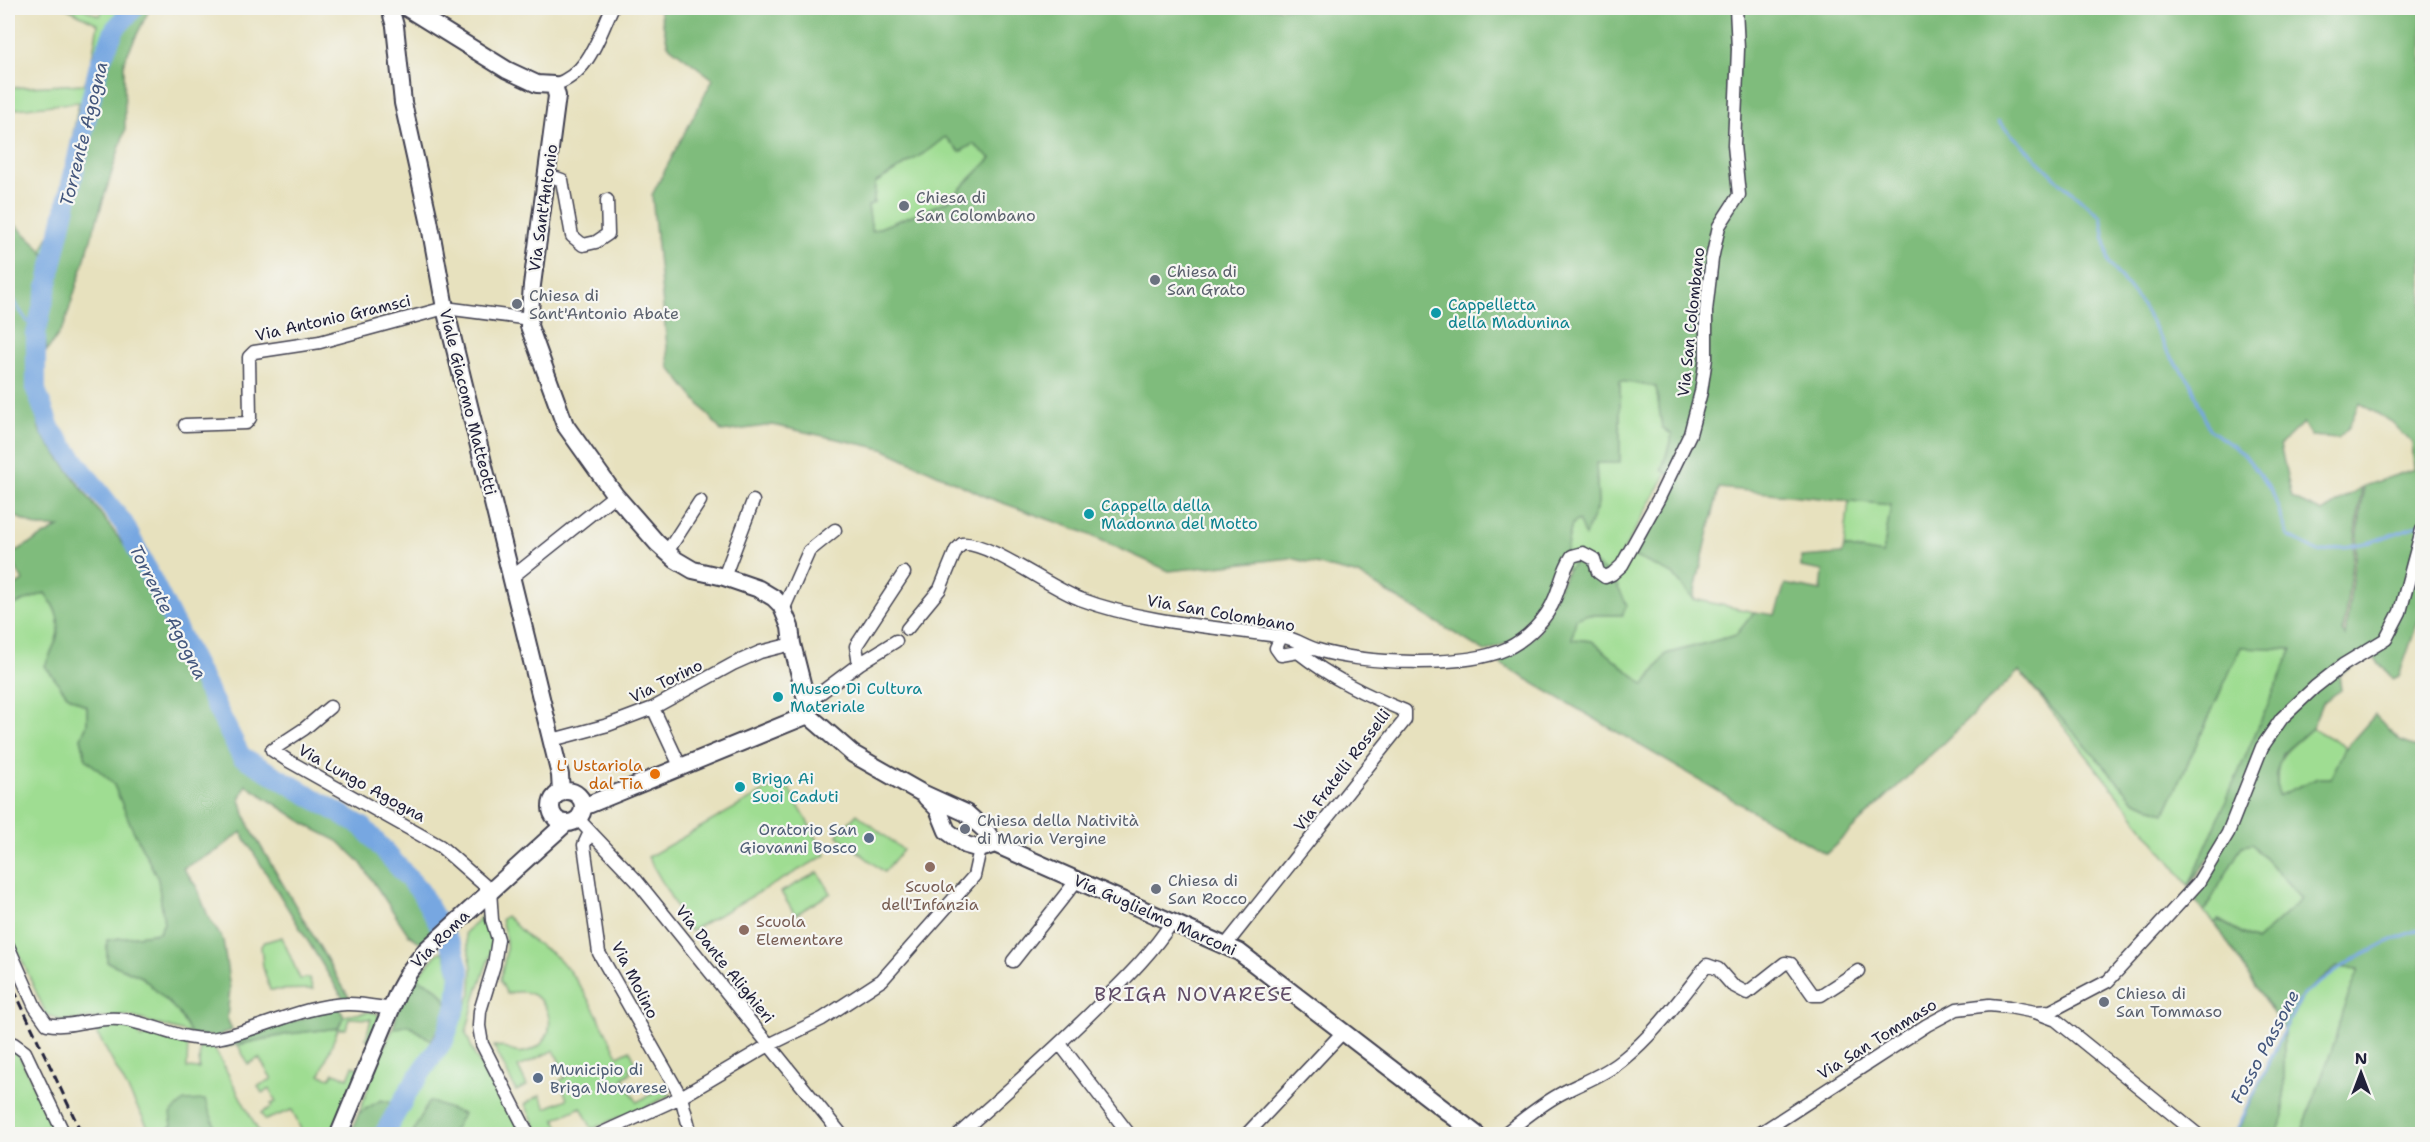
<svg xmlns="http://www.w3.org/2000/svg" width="2430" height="1142" font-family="'Shantell Sans',sans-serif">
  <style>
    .green { fill: #9fdd92; stroke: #608066; stroke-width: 1.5 }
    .forest { fill: #7fbc7c; stroke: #506f5c; stroke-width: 1.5; fill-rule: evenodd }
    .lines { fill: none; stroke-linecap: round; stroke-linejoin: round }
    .stream { stroke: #77a7e1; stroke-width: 3 }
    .river { stroke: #77a7e1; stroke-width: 20 }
    .street-casing { stroke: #403f4f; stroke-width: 15 }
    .secondary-casing { stroke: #403f4f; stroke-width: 20 }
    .street { stroke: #fff; stroke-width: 12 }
    .secondary { stroke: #fff; stroke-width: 16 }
    .rail { stroke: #22223b; stroke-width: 3; stroke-dasharray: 9 4.5; stroke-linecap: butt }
    .worship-dot { fill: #6b7280; stroke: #f6f6f2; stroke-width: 2 }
    .culture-dot { fill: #0f9aa8; stroke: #f6f6f2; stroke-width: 2 }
    .food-dot { fill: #e8710a; stroke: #f6f6f2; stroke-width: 2 }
    .service-dot { fill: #5c6f8a; stroke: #f6f6f2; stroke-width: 2 }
    .education-dot { fill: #8d6e63; stroke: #f6f6f2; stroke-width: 2 }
    .labels { text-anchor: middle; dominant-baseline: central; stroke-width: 4.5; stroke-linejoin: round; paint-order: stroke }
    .worship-label { font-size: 16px; fill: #5b616d; stroke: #f6f6f2; text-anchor: start }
    .street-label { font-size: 16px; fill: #22223b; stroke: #f6f6f2 }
    .culture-label { font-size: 16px; fill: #0d838f; stroke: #f6f6f2; text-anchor: start }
    .food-label { font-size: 16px; fill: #c56008; stroke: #f6f6f2; text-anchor: end }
    .service-label { font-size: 16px; fill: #4e5e75; stroke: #f6f6f2; text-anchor: end }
    .education-label { font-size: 16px; fill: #785e54; stroke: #f6f6f2 }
    .water-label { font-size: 18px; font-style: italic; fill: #44577d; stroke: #f6f6f2 }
    .quarter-label { font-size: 20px; letter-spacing: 1.5px; fill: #604c67; stroke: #f6f6f2 }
  </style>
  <rect width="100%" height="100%" fill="#f6f6f2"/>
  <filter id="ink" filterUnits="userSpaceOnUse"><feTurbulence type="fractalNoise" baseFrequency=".0167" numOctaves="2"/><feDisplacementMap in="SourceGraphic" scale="12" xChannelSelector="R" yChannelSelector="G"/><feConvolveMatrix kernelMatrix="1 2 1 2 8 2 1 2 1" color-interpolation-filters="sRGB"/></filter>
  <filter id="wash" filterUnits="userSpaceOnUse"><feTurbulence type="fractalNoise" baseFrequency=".008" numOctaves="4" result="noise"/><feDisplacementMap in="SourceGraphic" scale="24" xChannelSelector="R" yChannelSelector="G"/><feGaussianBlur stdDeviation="1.35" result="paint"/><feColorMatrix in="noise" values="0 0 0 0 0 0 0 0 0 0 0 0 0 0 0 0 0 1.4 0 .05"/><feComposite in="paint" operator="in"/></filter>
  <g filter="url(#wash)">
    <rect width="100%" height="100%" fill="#e7e1be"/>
    <path class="green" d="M66 8H82L100 16 103 8H132L115 29 99 65 50 262 42 251 57 219 79 102 8 110V88L84 84 90 70 98 24Z
      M945 137 973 144 991 158 948 201 872 231 868 206 874 202 875 183 926 152Z
      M1620 380 1656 387 1662 427 1672 435 1662 470 1667 473 1611 573 1562 568 1572 524 1578 520 1585 535 1598 504 1596 463 1620 462Z
      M1849 500 1891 505 1883 554 1844 547Z
      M1633 556 1673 574 1693 599 1754 612 1737 635 1666 654 1645 685 1592 641 1572 639 1575 619 1585 615H1623L1612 576Z
      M45 593C67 623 59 635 45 666L67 695 87 706V724L81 738 86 758 113 783 133 830 158 879 164 923 158 933 107 940V962L142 977 178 1012 191 1034 129 1016 62 1021 46 1014 8 929V607Z
      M2241 646 2293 649 2189 886 2020 671 2134 800 2165 813Z
      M2312 728 2346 747 2331 778H2318L2278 796C2274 752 2283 756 2312 728Z
      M784 780 826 855 690 931 648 857Z
      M857 814 903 850 884 872 837 835Z
      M2252 844 2302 899 2256 941 2219 920 2215 923 2204 912 2242 846Z
      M818 872 831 893 795 915 781 892Z
      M486 912 494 945 476 994 466 1033 475 1056 525 1134H389L412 1094 439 1061 461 1019 471 993 472 967 465 933Z
      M506 916C514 923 521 932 530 939 539 946 551 951 560 960 583 985 603 1025 618 1056L630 1050 637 1065 630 1068 631 1073 623 1078 637 1102 667 1086 670 1095 624 1118 621 1116 592 1129 581 1107 555 1119 562 1134H539L525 1104 540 1095 546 1108 567 1099 560 1081 566 1076 554 1050 518 1067 527 1086 516 1091 494 1046C505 1045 512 1055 525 1052 567 1044 551 979 507 994L500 980C506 953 510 948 501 920Z
      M282 937 300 979 309 978 313 989 270 990 263 967 261 946 265 942Z
      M443 951C453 973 454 992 449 1015 446 992 437 986 416 978L438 953Z
      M2337 967 2360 969 2342 1012 2335 1041 2301 1134H2276L2284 1117V1032L2304 995Z
      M368 1012 376 1013 379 1016 373 1040 366 1039 371 1019 349 1018 346 1029H338L320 1075 330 1078 334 1073 348 1078 353 1066 363 1070 337 1134H303L292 1110 265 1120 261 1113 272 1107 271 1104 276 1102 270 1089 262 1093 258 1086 272 1079 259 1058 248 1064 238 1045 289 1034 338 1028 344 1016Z
      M133 1023 141 1038 157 1030 188 1040 187 1068 199 1069 200 1040 211 1042 260 1134H182L188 1131 205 1130 172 1125 162 1134H152L92 1024Z
      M408 1025 431 1040 416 1076 397 1108C382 1096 374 1104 359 1113L380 1056 393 1029Z
      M8 1050 19 1055 58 1134H8Z"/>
    <path class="forest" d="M139 8H150L124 61 125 130 64 326 47 351 44 332 104 65 121 31Z
      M659 8H2422V610L2399 676 2393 679 2372 655 2339 675 2341 690 2322 703 2312 728 2282 754 2276 774 2278 796 2318 778H2331L2344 750 2375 715 2400 741 2422 749V1134H2301L2335 1041 2342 1012 2359 969 2337 967 2303 995 2284 1031V1117L2276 1134H2237L2284 1030 2215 923 2218 920 2256 941 2302 899 2252 844 2242 846 2204 912 2189 892 2230 834 2281 716 2227 832 2189 886 2292 649 2241 647 2165 813 2134 800 2019 671 1826 854 1499 663 1538 633 1567 570 1582 555 1612 576 1627 605 1622 615H1585L1576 619 1572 639 1592 641 1645 685 1666 654 1736 635 1754 612 1775 615 1785 584 1821 591 1823 571 1801 567V557L1842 554 1844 547 1883 554 1891 505 1719 488 1693 599 1673 574 1633 556 1674 478 1662 470 1672 435 1662 427 1656 387 1620 381V463H1596L1598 504 1585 536 1578 520 1572 524C1564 558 1559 598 1534 625 1523 638 1500 646 1485 652L1359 575 1291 558 1169 571 1081 531 989 498 883 449 773 425 722 432 669 367 652 195 713 79 668 45ZM945 137 960 152 973 144 991 158 948 201 872 231 868 206 874 202 875 183 926 152ZM2359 403 2392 422 2412 443 2414 469 2364 486 2345 636 2343 632 2362 487 2322 512 2292 498 2280 445 2303 423 2311 436 2338 438 2349 427Z
      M8 218 37 245 50 262 34 334 31 390 40 432 147 576 239 757 358 832 442 928 424 945 408 934 360 862 338 841 312 828 246 785 240 800 250 828 350 999 344 1000 241 832 218 850 183 868 196 886 208 916 223 940 230 989 227 1018 232 1030 215 1037 191 1034 178 1012 142 977 107 962V940L159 933 164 923 158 879 133 830 113 783 86 759 81 738 87 724V707L67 695 45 666C59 635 67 622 45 593L8 607V590L23 581 9 555 59 527H38L8 513Z
      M416 978C437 986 446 992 449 1015L431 1040 408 1025 393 1029 398 1010Z
      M338 1007 344 1016 338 1028 289 1034 226 1047 222 1044Z
      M205 1100 216 1129C198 1131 180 1135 162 1134L172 1125 170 1114 184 1101Z
      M381 1100 389 1102 397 1108 382 1134H350L359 1113Z
      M429 1101 463 1114 452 1134H412Z"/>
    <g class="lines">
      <path class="stream" d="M1998 121 2062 184 2101 216 2109 264 2140 302 2169 354 2191 383 2209 429 2244 454 2272 491 2288 536 2318 552 2371 542 2422 524
        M8 293 36 334
        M2235 1134 2283 1032 2303 995 2352 960 2385 943 2422 928"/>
      <path class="river" d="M134 8 115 29 99 65 36 334V390L51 430 124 524 241 756 363 827 420 891 454 951 460 973 457 1003 445 1038 409 1090 384 1134"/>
    </g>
  </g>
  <g filter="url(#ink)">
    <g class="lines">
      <g class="street-casing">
        <path id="street" d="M554 85C589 74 598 38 612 8
          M548 175 562 180 572 236 583 245 596 242 608 234 607 200
          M185 425 246 423 250 418 249 357 254 352 320 342 445 308 530 319
          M667 552 700 501
          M724 577 753 501
          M511 578 615 495
          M783 610 809 551 835 530
          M907 629 940 589 956 550 962 544C988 541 1050 588 1080 599 1144 623 1216 627 1284 637 1296 639 1306 647 1318 650 1361 664 1465 668 1506 649 1527 639 1547 619 1555 598 1561 583 1563 570 1572 556L1583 553 1594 559 1598 572 1605 577 1612 574 1622 565 1659 498 1690 434 1701 392 1706 358V311L1712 259 1719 226 1739 195 1734 145 1738 49 1736 8
          M859 664 856 646 904 573
          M807 703 859 664 896 641
          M330 707 304 729 272 750 287 760 440 846 490 890 492 920 498 939 494 965 480 1011 479 1026 482 1044 528 1134
          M653 708 681 768
          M552 740 608 725 653 708 733 664 760 652 792 644
          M578 819 636 880 841 1134
          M590 832 584 845 599 953 681 1097 691 1134
          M8 946 35 1007 47 1024C70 1029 95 1016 119 1019 151 1022 185 1044 217 1038 261 1030 301 1006 346 1004 360 1003 377 1007 391 1009
          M1225 946 1405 720V711C1366 695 1331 678 1298 652L1281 655 1276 648 1281 637
          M1013 961 1077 880
          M2035 1012 2051 1011 2108 981 2198 883 2228 833 2262 747 2282 718 2315 687 2343 665 2386 639 2400 612 2422 530
          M8 1043 14 1044 25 1052 64 1134
          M1060 1044 1129 1134
          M600 1134 681 1097 769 1045 822 1019 882 980 974 876 980 849
          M959 1134C1007 1092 1055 1049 1100 1004 1126 978 1152 953 1172 922
          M1247 1134 1343 1032
          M1504 1134C1524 1119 1542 1103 1564 1092 1583 1082 1604 1075 1621 1061 1654 1035 1681 998 1707 965L1718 969 1732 985 1747 993 1785 963 1791 964 1813 995H1821L1858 971
          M1759 1134 1927 1025 1957 1009 1989 1005 2009 1007 2035 1012 2056 1020 2197 1134"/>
      </g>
      <g class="secondary-casing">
        <path id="secondary" d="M390 8 395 26 403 103 429 220 445 308 560 775 561 793
          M407 8 507 70 537 84 554 85 557 96 532 285 529 326 565 425 615 495 657 543 676 560 693 570 724 577 759 589 774 598 781 605 790 627 792 644 807 703 808 715
          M808 715 853 754 920 792 966 813 986 831 995 844 1239 952 1476 1134
          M551 807a16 16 0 1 1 32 0a16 16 0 1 1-32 0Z
          M926 797 938 809 947 831 966 845 980 849 995 844
          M583 807 808 715
          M339 1134 398 992 409 972 427 949 566 823"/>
      </g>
      <use href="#street" class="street"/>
      <use href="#secondary" class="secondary"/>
      <path class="rail" d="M8 977 82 1134"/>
    </g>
  </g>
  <g class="worship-dot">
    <circle cx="904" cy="206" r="6"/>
    <circle cx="1155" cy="280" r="6"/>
    <circle cx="517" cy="304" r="6"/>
    <circle cx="965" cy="829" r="6"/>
    <circle cx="1156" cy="889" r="6"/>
    <circle cx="2104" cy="1002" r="6"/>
  </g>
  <g class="culture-dot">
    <circle cx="1436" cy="313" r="6"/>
    <circle cx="1089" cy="514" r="6"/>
    <circle cx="778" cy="697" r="6"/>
    <circle cx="740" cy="787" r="6"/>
  </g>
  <circle class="food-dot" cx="655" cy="774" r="6"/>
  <g class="service-dot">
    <circle cx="869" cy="838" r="6"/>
    <circle cx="538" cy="1078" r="6"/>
  </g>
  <g class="education-dot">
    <circle cx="930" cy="867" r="6"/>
    <circle cx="744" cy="930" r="6"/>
  </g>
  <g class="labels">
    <g class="worship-label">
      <text x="916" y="197">Chiesa di<tspan x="916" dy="18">San Colombano</tspan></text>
      <text x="1167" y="271">Chiesa di<tspan x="1167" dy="18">San Grato</tspan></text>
      <text x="529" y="295">Chiesa di<tspan x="529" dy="18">Sant'Antonio Abate</tspan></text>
      <text x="977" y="820">Chiesa della Natività<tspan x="977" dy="18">di Maria Vergine</tspan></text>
      <text x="1168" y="880">Chiesa di<tspan x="1168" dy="18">San Rocco</tspan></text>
      <text x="2116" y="993">Chiesa di<tspan x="2116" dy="18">San Tommaso</tspan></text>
    </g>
    <g class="street-label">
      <text transform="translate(543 208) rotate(-82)">Via Sant'Antonio</text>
      <text transform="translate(333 318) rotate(-13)">Via Antonio Gramsci</text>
      <text transform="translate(1691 322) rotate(-84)">Via San Colombano</text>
      <text transform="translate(468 402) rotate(76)">Viale Giacomo Matteotti</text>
      <text transform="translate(1221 613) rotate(10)">Via San Colombano</text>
      <text transform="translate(666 681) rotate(-26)">Via Torino</text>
      <text transform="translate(1342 770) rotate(-53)">Via Fratelli Rosselli</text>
      <text transform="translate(362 783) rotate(29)">Via Lungo Agogna</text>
      <text transform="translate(1155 915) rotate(24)">Via Guglielmo Marconi</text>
      <text transform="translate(440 939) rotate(-45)">Via Roma</text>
      <text transform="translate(725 964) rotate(51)">Via Dante Alighieri</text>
      <text transform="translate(635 980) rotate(63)">Via Molino</text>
      <text transform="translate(1877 1039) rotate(-32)">Via San Tommaso</text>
    </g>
    <g class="culture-label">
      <text x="1448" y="304">Cappelletta<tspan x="1448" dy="18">della Madunina</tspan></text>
      <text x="1101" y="505">Cappella della<tspan x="1101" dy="18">Madonna del Motto</tspan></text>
      <text x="790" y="688">Museo Di Cultura<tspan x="790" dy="18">Materiale</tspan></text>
      <text x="752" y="778">Briga Ai<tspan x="752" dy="18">Suoi Caduti</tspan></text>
    </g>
    <g class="food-label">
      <text x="643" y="765">L' Ustariola<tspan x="643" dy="18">dal Tia</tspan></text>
    </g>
    <g class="service-label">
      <text x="857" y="829">Oratorio San<tspan x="857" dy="18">Giovanni Bosco</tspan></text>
      <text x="550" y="1069" text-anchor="start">Municipio di<tspan x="550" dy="18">Briga Novarese</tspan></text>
    </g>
    <g class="education-label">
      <text x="930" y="886">Scuola<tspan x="930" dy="18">dell'Infanzia</tspan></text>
      <text x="756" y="921" text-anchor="start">Scuola<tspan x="756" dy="18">Elementare</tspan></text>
    </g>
    <g class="water-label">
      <text transform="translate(84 134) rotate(-76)">Torrente Agogna</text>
      <text transform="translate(168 612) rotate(63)">Torrente Agogna</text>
      <text transform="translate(2265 1047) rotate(-62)">Fosso Passone</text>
    </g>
    <g class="quarter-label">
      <text x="1194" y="994">BRIGA NOVARESE</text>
    </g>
  </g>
  <rect width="2430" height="1142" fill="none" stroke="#f6f6f2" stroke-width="30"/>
  <g transform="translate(2361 1073)" stroke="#f6f6f2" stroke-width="4.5" paint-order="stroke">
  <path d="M0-4.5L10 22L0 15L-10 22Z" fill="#22223b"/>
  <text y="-9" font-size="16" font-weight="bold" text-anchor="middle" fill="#22223b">N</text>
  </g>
</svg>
